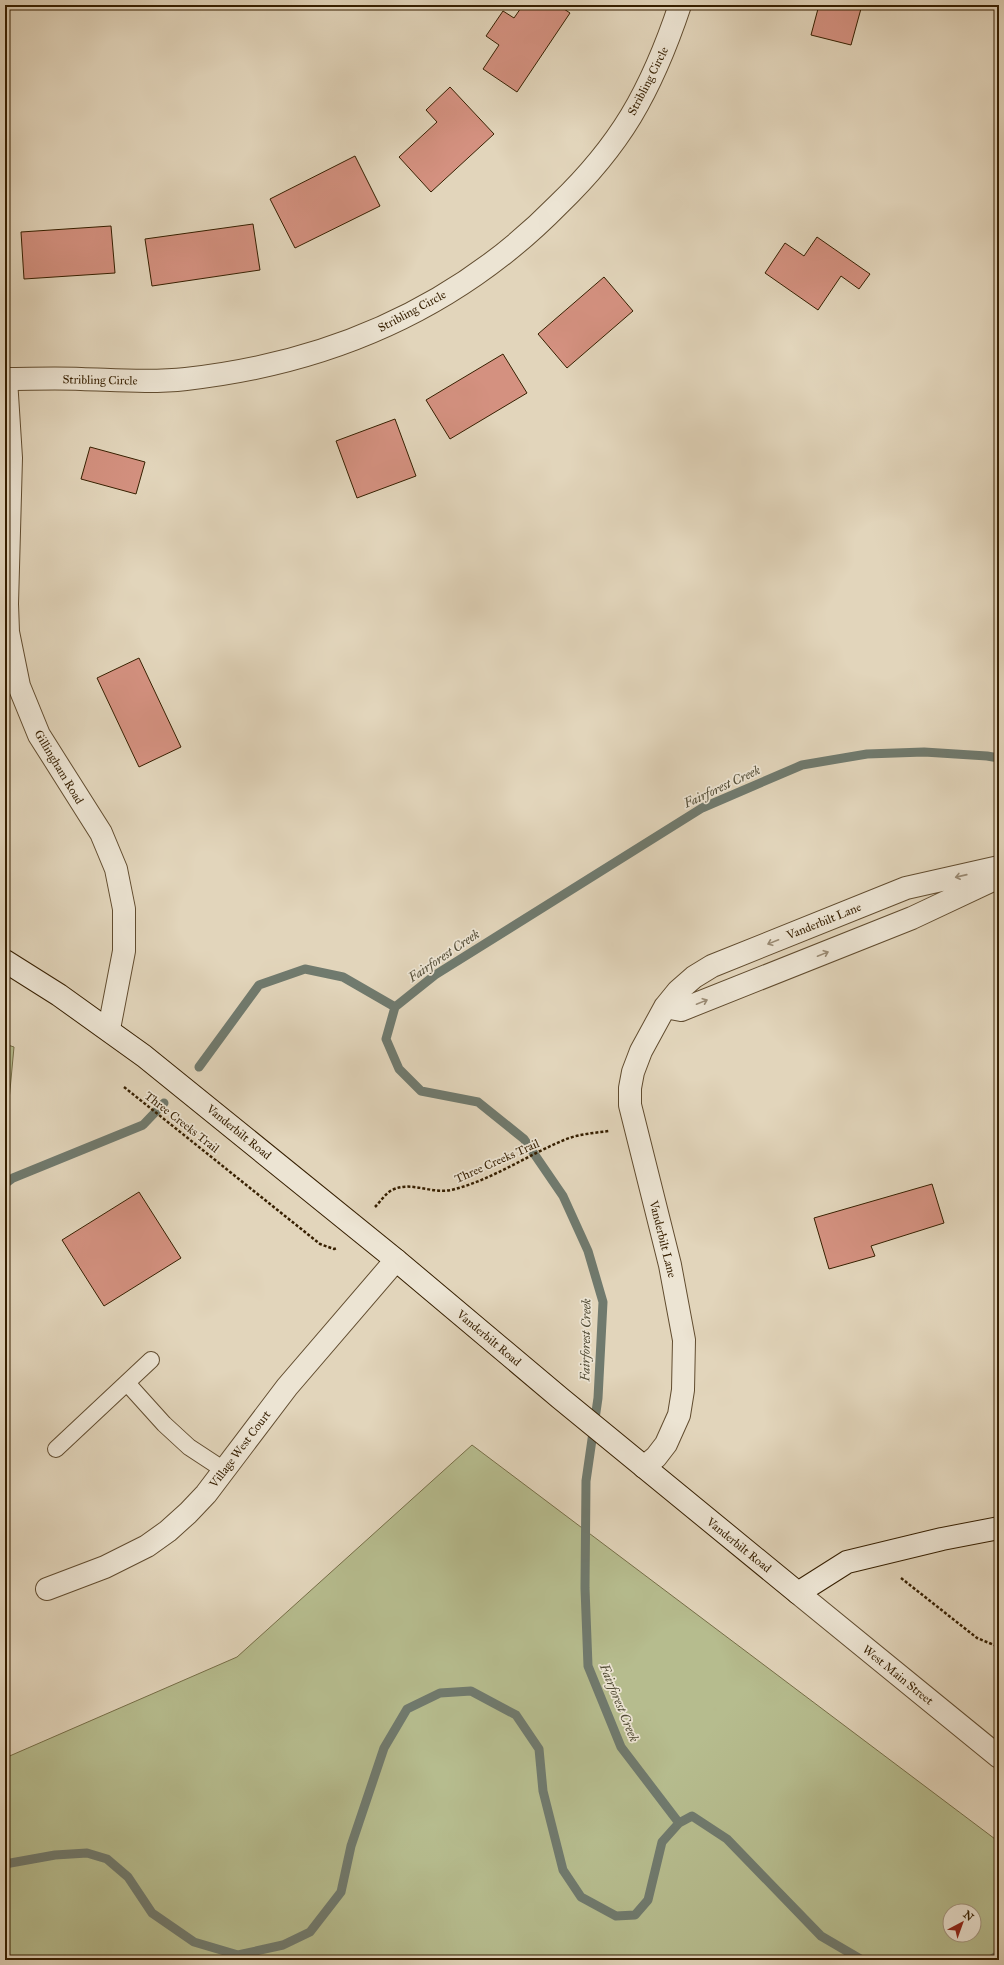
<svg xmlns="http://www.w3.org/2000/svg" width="1004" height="1965" font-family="'IM FELL Great Primer',serif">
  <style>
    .green { fill: #b6bc8e; stroke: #766e47; fill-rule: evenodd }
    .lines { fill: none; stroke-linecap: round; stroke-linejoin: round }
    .stream { stroke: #707a6e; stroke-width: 9 }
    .building { fill: #d49180; stroke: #361f00 }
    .lane-casing { stroke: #614c2f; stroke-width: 18 }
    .street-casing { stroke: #614c2f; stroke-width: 24 }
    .secondary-casing { stroke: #361f00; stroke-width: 24 }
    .path { stroke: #361f00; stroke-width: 2.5; stroke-dasharray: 3 2; stroke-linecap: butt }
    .lane { stroke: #ece4d3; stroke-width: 16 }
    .street { stroke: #ece4d3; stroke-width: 22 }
    .secondary { stroke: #ece4d3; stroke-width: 22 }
    .oneway { stroke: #9a8b74 }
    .labels { text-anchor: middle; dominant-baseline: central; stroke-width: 3.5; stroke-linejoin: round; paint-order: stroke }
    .street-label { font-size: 12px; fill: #361f00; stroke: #ece4d3 }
    .water-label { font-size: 13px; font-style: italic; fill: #534d37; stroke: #ece4d3 }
  </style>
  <rect width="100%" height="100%" fill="#e2d5bb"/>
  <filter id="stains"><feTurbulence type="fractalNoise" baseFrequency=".005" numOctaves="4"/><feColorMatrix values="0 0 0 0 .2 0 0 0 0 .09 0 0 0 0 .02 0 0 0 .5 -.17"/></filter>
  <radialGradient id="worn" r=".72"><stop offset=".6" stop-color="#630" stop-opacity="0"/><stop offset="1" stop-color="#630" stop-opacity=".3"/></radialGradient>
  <path class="green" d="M5 1044 14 1047 5 1144Z
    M472 1445 999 1842V1960H5V1758L237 1657ZM950 1911H974V1935H950Z"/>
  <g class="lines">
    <path class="stream" d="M199 1067 259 985 305 969 343 977 395 1007
      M5 1184 13 1178 143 1125 164 1103
      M679 1823 621 1747 588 1666 585 1588 586 1481 598 1398 603 1302 588 1251 563 1196 524 1139 478 1102 421 1091 399 1069 386 1039 395 1007 435 975 702 808 802 765 867 754 924 752 987 756 999 758
      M5 1864 55 1855 87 1853 107 1859 128 1877 152 1913 194 1942 238 1955 283 1945 310 1932 341 1892 351 1846 384 1748 407 1709 440 1693 471 1691 516 1715 539 1749 543 1791 563 1870 581 1897 616 1916 635 1915 648 1900 662 1842 679 1823 692 1816 727 1839 821 1936 862 1960
      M990 1960 999 1955"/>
  </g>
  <path class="building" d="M523 5H558L570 13 517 92 483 69 499 45 486 36 503 11 514 18Z
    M819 5H862L851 45 811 35Z
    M450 87 494 134 431 192 399 157 437 122 426 110Z
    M355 156 380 206 295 248 270 199Z
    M253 224 260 270 152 286 145 239Z
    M111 226 115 273 24 279 21 232Z
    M817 237 870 274 859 289 841 276 818 310 765 273 785 243 804 256Z
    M604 277 633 311 567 368 538 334Z
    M503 354 527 393 450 439 426 400Z
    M395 419 416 476 357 498 336 441Z
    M90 447 145 462 136 494 81 479Z
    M139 658 181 747 139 767 97 678Z
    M932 1184 944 1223 871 1246 875 1256 829 1269 814 1218Z
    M139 1192 181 1258 104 1306 62 1240Z"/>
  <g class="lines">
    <g class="lane-casing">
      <path id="lane" d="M127 1383 164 1424 189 1447 224 1470
        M56 1449 151 1360"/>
    </g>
    <g class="street-casing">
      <path id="street" d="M5 379C30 379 56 378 81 379 116 380 151 383 186 379 330 363 457 308 559 204 586 178 611 149 631 116 652 81 667 44 680 5
        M6 379 11 458 7 604 8 632 19 686 39 735 101 833 116 869 124 909V951L109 1029
        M665 1007 681 1010 912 918 999 877
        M644 1467 656 1457 666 1444 679 1415 683 1390 684 1340 670 1265 630 1105V1088L633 1072 641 1051 665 1007 678 991 694 977 712 966 906 888 999 867
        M47 1589 105 1567 147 1546 168 1531 188 1513 206 1494 287 1387 396 1260
        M798 1593 999 1757"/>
    </g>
    <g class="secondary-casing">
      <path id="secondary" d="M5 961 59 995 144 1056 396 1260 560 1398 798 1593 847 1562 942 1539 999 1528"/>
    </g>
    <path class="path" d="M124 1087 320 1244 334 1249 337 1248
      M375 1207C380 1202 386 1193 392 1190 413 1180 433 1196 455 1189 493 1179 528 1155 564 1140 578 1134 594 1133 609 1131
      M901 1578 977 1638 999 1647"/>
    <use href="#lane" class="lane"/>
    <use href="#street" class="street"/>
    <use href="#secondary" class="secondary"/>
  </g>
  <defs><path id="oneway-shaft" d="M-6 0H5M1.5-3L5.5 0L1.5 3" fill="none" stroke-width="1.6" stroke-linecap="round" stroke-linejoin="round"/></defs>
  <g class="oneway">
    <use href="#oneway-shaft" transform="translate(961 876) rotate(167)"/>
    <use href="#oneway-shaft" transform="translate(773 942) rotate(158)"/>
    <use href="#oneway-shaft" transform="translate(823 954) rotate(-22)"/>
    <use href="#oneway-shaft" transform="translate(702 1002) rotate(-22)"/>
  </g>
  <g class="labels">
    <g class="street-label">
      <text transform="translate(648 81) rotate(-63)">Stribling Circle</text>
      <text transform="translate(412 311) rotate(-28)">Stribling Circle</text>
      <text transform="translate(100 380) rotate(1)">Stribling Circle</text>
      <text transform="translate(59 767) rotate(59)">Gillingham Road</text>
      <text transform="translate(824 921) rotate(-22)">Vanderbilt Lane</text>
      <text transform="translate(182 1122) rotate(38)">Three Creeks Trail</text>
      <text transform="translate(239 1132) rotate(39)">Vanderbilt Road</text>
      <text transform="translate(497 1161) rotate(-24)">Three Creeks Trail</text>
      <text transform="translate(663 1239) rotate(76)">Vanderbilt Lane</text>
      <text transform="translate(489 1338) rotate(40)">Vanderbilt Road</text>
      <text transform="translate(240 1449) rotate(-53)">Village West Court</text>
      <text transform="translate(739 1545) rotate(39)">Vanderbilt Road</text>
      <text transform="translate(898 1675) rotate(39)">West Main Street</text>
    </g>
    <g class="water-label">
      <text transform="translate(722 787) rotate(-25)">Fairforest Creek</text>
      <text transform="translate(444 956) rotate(-34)">Fairforest Creek</text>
      <text transform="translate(586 1340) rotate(-89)">Fairforest Creek</text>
      <text transform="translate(619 1703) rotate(68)">Fairforest Creek</text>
    </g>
  </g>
  <rect width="1004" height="1965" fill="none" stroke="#e2d5bb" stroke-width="20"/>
  <rect x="6" y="6" width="992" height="1953" fill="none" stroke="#361f00" stroke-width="2"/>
  <rect x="10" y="10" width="984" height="1945" fill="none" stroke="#361f00"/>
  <g transform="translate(962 1923) rotate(41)"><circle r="19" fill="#ece4d3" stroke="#a3957f"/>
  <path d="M0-3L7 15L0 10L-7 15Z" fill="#8f2418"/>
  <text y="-6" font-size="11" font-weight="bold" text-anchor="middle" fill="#361f00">N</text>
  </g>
  <rect width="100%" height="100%" filter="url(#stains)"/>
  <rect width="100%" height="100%" fill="url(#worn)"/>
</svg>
